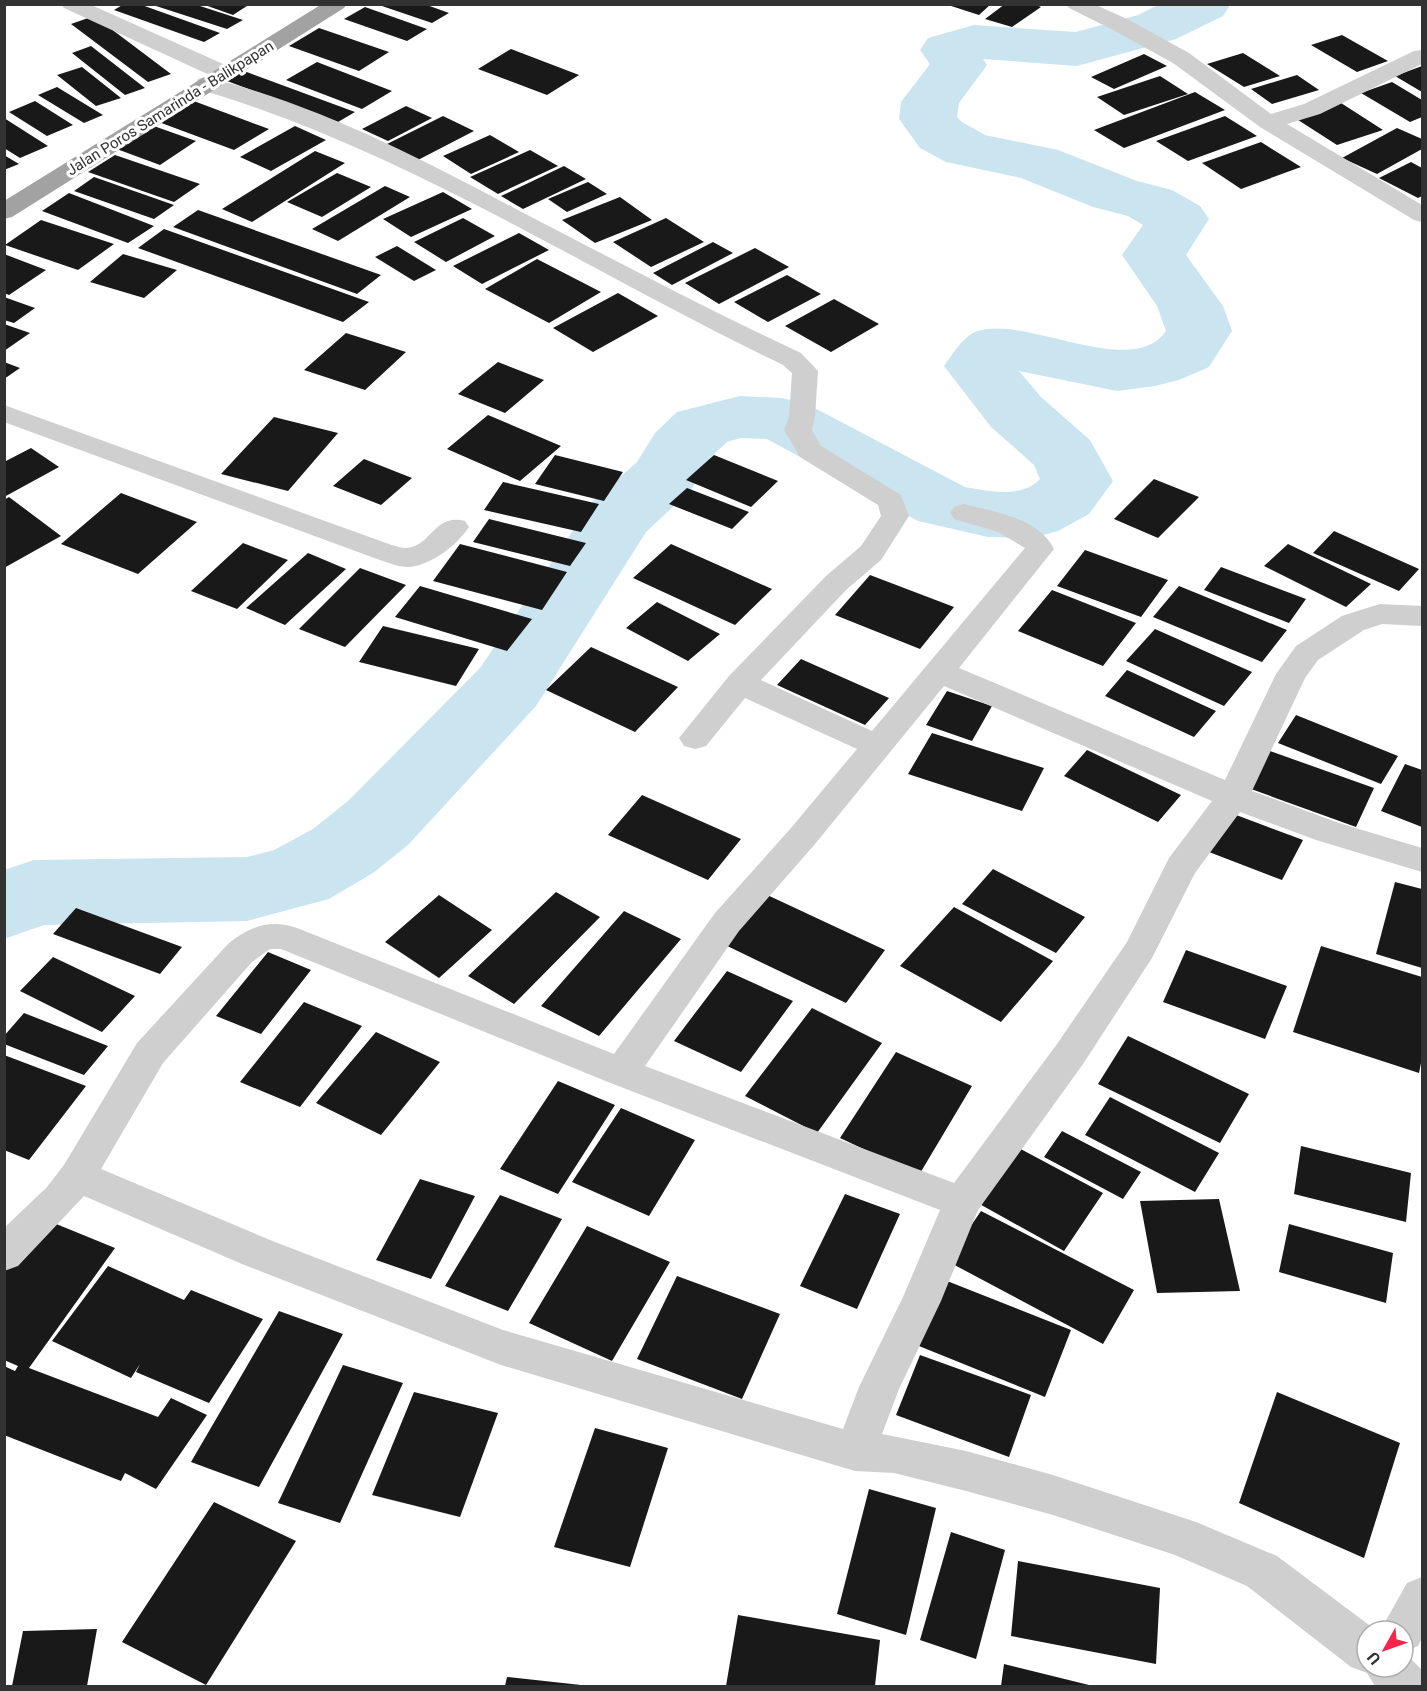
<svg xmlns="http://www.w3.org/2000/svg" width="1427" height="1691" font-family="Roboto,sans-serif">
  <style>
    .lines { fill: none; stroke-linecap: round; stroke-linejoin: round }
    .river { fill: #cae5f0; fill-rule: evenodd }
    .building { fill: #191919 }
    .minor { fill: #cfcfcf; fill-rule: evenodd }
    .trunk { fill: #a2a2a2; fill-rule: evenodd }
    .labels { text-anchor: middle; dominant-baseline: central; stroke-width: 6; stroke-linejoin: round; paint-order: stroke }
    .far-street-label { font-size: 15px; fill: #323232; stroke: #fff }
  </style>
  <rect width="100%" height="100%" fill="#fff"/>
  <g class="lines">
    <path class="river" d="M1160 4H1231L1223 16 1176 39 1077 66 983 59 987 65 959 103 957 117 962 122 985 135 1058 150 1137 181 1172 190 1200 206 1209 219 1186 255 1223 306 1232 331 1209 367 1179 380 1155 386 1117 391 1019 371 1041 397 1090 440 1113 481 1089 514 1058 531 1032 538 988 537 918 521 767 439 741 438 727 442 710 458 691 490 646 532 536 706 408 845 373 873 329 899 247 921 44 925 4 939V870L34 860 247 857 274 850 313 829 348 801 480 668 593 501 637 462 655 433 677 412 740 396 782 398 807 404 965 487C989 491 1021 499 1040 479L1034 465 991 427 944 366C952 355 963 337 975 332 1023 313 1133 381 1166 331L1157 306 1122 255 1143 225 1128 216 1093 207 1021 178 946 162 920 148 899 119 901 102 930 64 920 50 928 38 974 25 1076 32 1138 15Z"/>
  </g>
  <path class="building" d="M124 4H139L220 33 204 42 114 10Z
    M202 4H250L233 15Z
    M424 4 449 13 432 23 379 5Z
    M945 4H991L979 15Z
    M1005 4H1034L1041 7 1012 27 985 19Z
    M153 5H197L243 20 227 29Z
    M365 7 427 29 407 41 344 19Z
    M94 16 171 74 148 82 71 24Z
    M319 28 389 52 359 71 289 46Z
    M1342 35 1388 61 1357 72 1311 45Z
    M91 46 145 88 125 95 72 53Z
    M511 49 579 75 547 95 478 69Z
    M1243 53 1280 76 1244 87 1207 64Z
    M1144 54 1167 66 1114 89 1091 77Z
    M317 62 392 91 362 109 286 80Z
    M1422 66V92L1395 76Z
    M82 67 121 98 96 106 57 75Z
    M244 71 355 112 338 122 227 81Z
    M1297 75 1319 90 1272 104 1251 89Z
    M1160 76 1188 94 1124 115 1097 97Z
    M1392 82 1422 100V117L1410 122 1361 93Z
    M57 87 103 115 84 123 38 95Z
    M1195 92 1225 110 1124 148 1094 130Z
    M191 100 269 129 234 150 156 121Z
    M35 101 73 125 47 136 9 112Z
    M1341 103 1383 130 1337 145 1295 118Z
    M406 106 432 118 388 141 362 129Z
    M443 116 474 131 416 161 385 145Z
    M1225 116 1257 136 1188 161 1156 141Z
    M4 118 48 146 20 158 4 148Z
    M151 125 196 141 160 165 114 148Z
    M295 126 326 140 271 171 240 157Z
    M1397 128 1422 139V149L1377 174 1342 158Z
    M490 135 519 152 471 174 443 156Z
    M1261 142 1301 167 1241 189 1202 163Z
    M530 150 558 166 498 194 470 177Z
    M315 151 345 163 252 222 222 209Z
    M4 155 19 164 4 170Z
    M115 155 200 184 174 202 88 172Z
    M1411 162 1422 168V196L1418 198 1379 178Z
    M564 166 586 179 523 209 501 196Z
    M337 173 371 187 322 217 287 202Z
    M94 177 174 205 154 219 74 191Z
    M588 182 607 194 567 212 548 199Z
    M385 186 410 197 338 241 312 229Z
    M443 192 472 209 411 237 383 219Z
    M69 193 154 226 128 243 42 211Z
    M620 197 652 220 595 243 562 220Z
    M198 210 381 275 357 294 173 227Z
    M463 218 495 236 446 262 414 242Z
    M666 218 704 242 651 267 613 242Z
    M41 220 114 244 78 270 5 245Z
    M164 229 369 302 343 322 138 248Z
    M519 233 549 250 482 284 453 266Z
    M713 242 733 253 672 285 653 273Z
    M397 246 436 270 414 281 375 257Z
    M755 248 789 267 719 304 685 283Z
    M4 254 46 270 9 295 4 293Z
    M123 254 177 270 144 298 90 282Z
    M537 259 601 292 549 323 485 289Z
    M787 275 821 294 768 322 734 302Z
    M618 293 658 316 593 352 553 328Z
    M4 297 35 308 14 323 4 320Z
    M834 299 879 324 831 352 785 326Z
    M4 324 30 333 4 351Z
    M346 333 406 352 365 390 304 370Z
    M4 362 20 368 4 379Z
    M498 362 544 380 505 413 458 394Z
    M488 415 561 446 520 481 447 449Z
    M274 417 338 433 288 491 221 474Z
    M31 448 59 467 4 497V462Z
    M555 455 623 472 604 501 535 484Z
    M714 455 778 481 751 507 686 480Z
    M364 459 412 478 381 505 333 486Z
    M1154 479 1199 497 1158 538 1114 519Z
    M503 482 599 504 581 532 484 510Z
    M687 488 749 512 732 529 669 504Z
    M121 493 197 522 138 574 61 544Z
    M9 497 61 536 4 568V500Z
    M489 519 586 543 570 566 473 542Z
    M1334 531 1419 569 1399 591 1313 553Z
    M243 543 288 560 237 609 191 591Z
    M460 544 567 572 542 610 433 581Z
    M671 544 772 589 735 625 633 578Z
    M1288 544 1371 584 1346 607 1264 566Z
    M1085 550 1168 580 1141 617 1057 586Z
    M308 553 346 569 285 625 246 608Z
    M1221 567 1306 599 1289 623 1204 590Z
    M360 568 406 585 345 647 299 629Z
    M870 575 954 607 920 649 835 615Z
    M420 586 532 619 507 651 395 617Z
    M1179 586 1287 630 1262 662 1153 617Z
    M1052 590 1136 623 1103 666 1018 631Z
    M657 602 720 634 688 661 626 628Z
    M383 626 479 649 456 686 359 662Z
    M1155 629 1252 672 1224 706 1126 661Z
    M591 647 678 687 635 732 546 690Z
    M801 659 889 698 865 725 777 685Z
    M1127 670 1216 711 1194 737 1105 696Z
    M947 691 992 706 972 741 926 725Z
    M1296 715 1398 756 1381 784 1278 743Z
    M932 733 1044 768 1022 811 908 774Z
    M1087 750 1181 795 1158 822 1064 776Z
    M1270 751 1374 788 1356 827 1251 789Z
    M1405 764 1422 770V827L1381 811Z
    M642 795 741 839 708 880 608 835Z
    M1231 813 1303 840 1282 880 1209 852Z
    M993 869 1085 917 1056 953 962 904Z
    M1395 882 1422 889V968L1376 954Z
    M556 892 600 917 514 1004 468 976Z
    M763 893 885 950 846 1003 721 943Z
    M439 895 492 930 439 978 385 942Z
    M954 907 1053 961 1001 1022 900 966Z
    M76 908 182 947 160 974 53 934Z
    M624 911 681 939 599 1036 541 1006Z
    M1321 946 1422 977V1058L1419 1073 1293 1032Z
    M1186 950 1287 986 1265 1039 1163 1002Z
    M268 952 311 970 261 1034 216 1016Z
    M53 957 135 996 102 1032 20 991Z
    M727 971 793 1001 741 1072 674 1041Z
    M304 1002 362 1026 300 1107 240 1082Z
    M812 1008 882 1043 817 1133 745 1096Z
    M24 1013 108 1046 84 1075 4 1044V1036Z
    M376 1032 440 1062 381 1135 316 1103Z
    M1128 1036 1249 1094 1220 1143 1098 1084Z
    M896 1052 972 1086 919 1175 840 1138Z
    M4 1055 86 1086 29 1160 4 1150Z
    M558 1081 615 1105 558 1194 500 1169Z
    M1110 1097 1219 1153 1195 1192 1085 1135Z
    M621 1108 695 1140 649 1216 572 1182Z
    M1062 1131 1141 1172 1123 1199 1044 1157Z
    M1015 1146 1103 1193 1064 1251 976 1202Z
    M1301 1146 1411 1173 1406 1222 1294 1194Z
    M420 1179 475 1196 431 1279 376 1260Z
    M845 1194 900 1214 857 1309 800 1286Z
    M500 1195 562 1219 508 1311 445 1286Z
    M1219 1199 1240 1291 1157 1293 1140 1201Z
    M981 1211 1134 1290 1103 1344 947 1261Z
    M44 1219 115 1248 29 1368 158 1417 171 1398 207 1415 156 1489 125 1473 121 1481 4 1435V1366L15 1371 18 1366 4 1360V1271Z
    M1289 1224 1393 1253 1386 1303 1279 1272Z
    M587 1226 670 1262 612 1361 529 1323Z
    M108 1266 184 1300 191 1290 263 1319 209 1403 136 1372 140 1364 131 1378 52 1341Z
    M677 1276 780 1314 742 1399 637 1359Z
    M942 1279 1071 1330 1045 1397 914 1344Z
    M279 1311 343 1334 259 1487 191 1462Z
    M920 1355 1031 1395 1009 1457 896 1415Z
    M343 1365 403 1383 340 1523 278 1503Z
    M414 1392 498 1413 460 1517 372 1495Z
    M1277 1392 1400 1443 1364 1558 1239 1503Z
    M595 1428 668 1448 630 1567 554 1547Z
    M869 1489 936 1508 906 1635 837 1614Z
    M214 1502 296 1541 206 1685 122 1642Z
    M951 1532 1005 1550 976 1659 920 1640Z
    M1018 1561 1160 1588 1156 1664 1011 1636Z
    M738 1615 880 1640 875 1686H726Z
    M97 1629 87 1686H12L23 1631Z
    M1004 1664 1093 1686H1001Z
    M507 1677 581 1685V1686H505Z"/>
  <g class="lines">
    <path class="minor" d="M61 4H89L232 68 235 73 232 78 224 80 216 78 64 8Z
      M1066 4H1094L1129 20 1189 53 1271 114 1304 104 1414 51 1422 50V64L1320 114 1287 124 1422 205V222L1414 220 1260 127 1173 63 1113 30 1069 8Z
      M206 77C315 104 416 156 514 208 609 257 704 308 801 353L818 371 815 417 812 430 821 446 901 495 909 516 881 560 846 590 761 680 872 731 1025 548 998 532 954 519 950 513 954 507 964 504C995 512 1039 518 1054 549L959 668 1225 780 1276 674 1296 646 1342 616 1370 607 1380 604 1422 606V626L1382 624 1364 630 1318 660 1305 678 1252 791 1339 823 1422 848V872L1316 840 1240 812 1195 873 1152 958 1083 1064 978 1210 941 1301 899 1389 882 1434 966 1451 1053 1475 1196 1522 1277 1556 1377 1631H1367V1667H1403V1631H1380L1407 1583 1422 1577V1638L1418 1646 1404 1652 1422 1670V1686H1375L1367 1673 1351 1667 1247 1586 1175 1555 1053 1515 966 1491 894 1473 855 1471 501 1365 242 1264 84 1196 18 1266 4 1271V1228L47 1187 64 1165 137 1043 228 944C249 926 271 919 297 928L614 1054 715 913 791 828 857 749 745 698 706 746 695 749 684 746 679 738 729 676 826 576 861 546 881 516 878 505 800 457 784 430 789 417 792 373 783 365C589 272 405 150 198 89L195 84 198 79ZM944 686 1212 801 1169 858 1127 942 1057 1044 954 1183 645 1066 739 931 815 844ZM270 949H281L608 1082 940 1210 903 1297 859 1387 843 1429 503 1330 270 1240 101 1169 163 1063 252 962Z
      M4 405 386 543C392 545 400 548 406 548 431 547 434 513 465 521L469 527C457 545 433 564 410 567 400 568 387 562 377 559L4 422Z"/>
    <path class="trunk" d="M322 4H347L344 8 12 217 4 219V201Z"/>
  </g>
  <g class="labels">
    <g class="far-street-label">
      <text transform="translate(170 108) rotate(-32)">Jalan Poros Samarinda - Balikpapan</text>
    </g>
  </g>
  <rect width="1427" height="1691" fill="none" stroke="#323232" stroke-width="12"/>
  <g transform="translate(1385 1649) rotate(230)"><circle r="28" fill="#ffffff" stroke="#adadad" stroke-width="1.5"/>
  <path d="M0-4.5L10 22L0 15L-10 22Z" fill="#f72549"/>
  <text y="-9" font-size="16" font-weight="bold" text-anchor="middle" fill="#323232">U</text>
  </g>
</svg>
